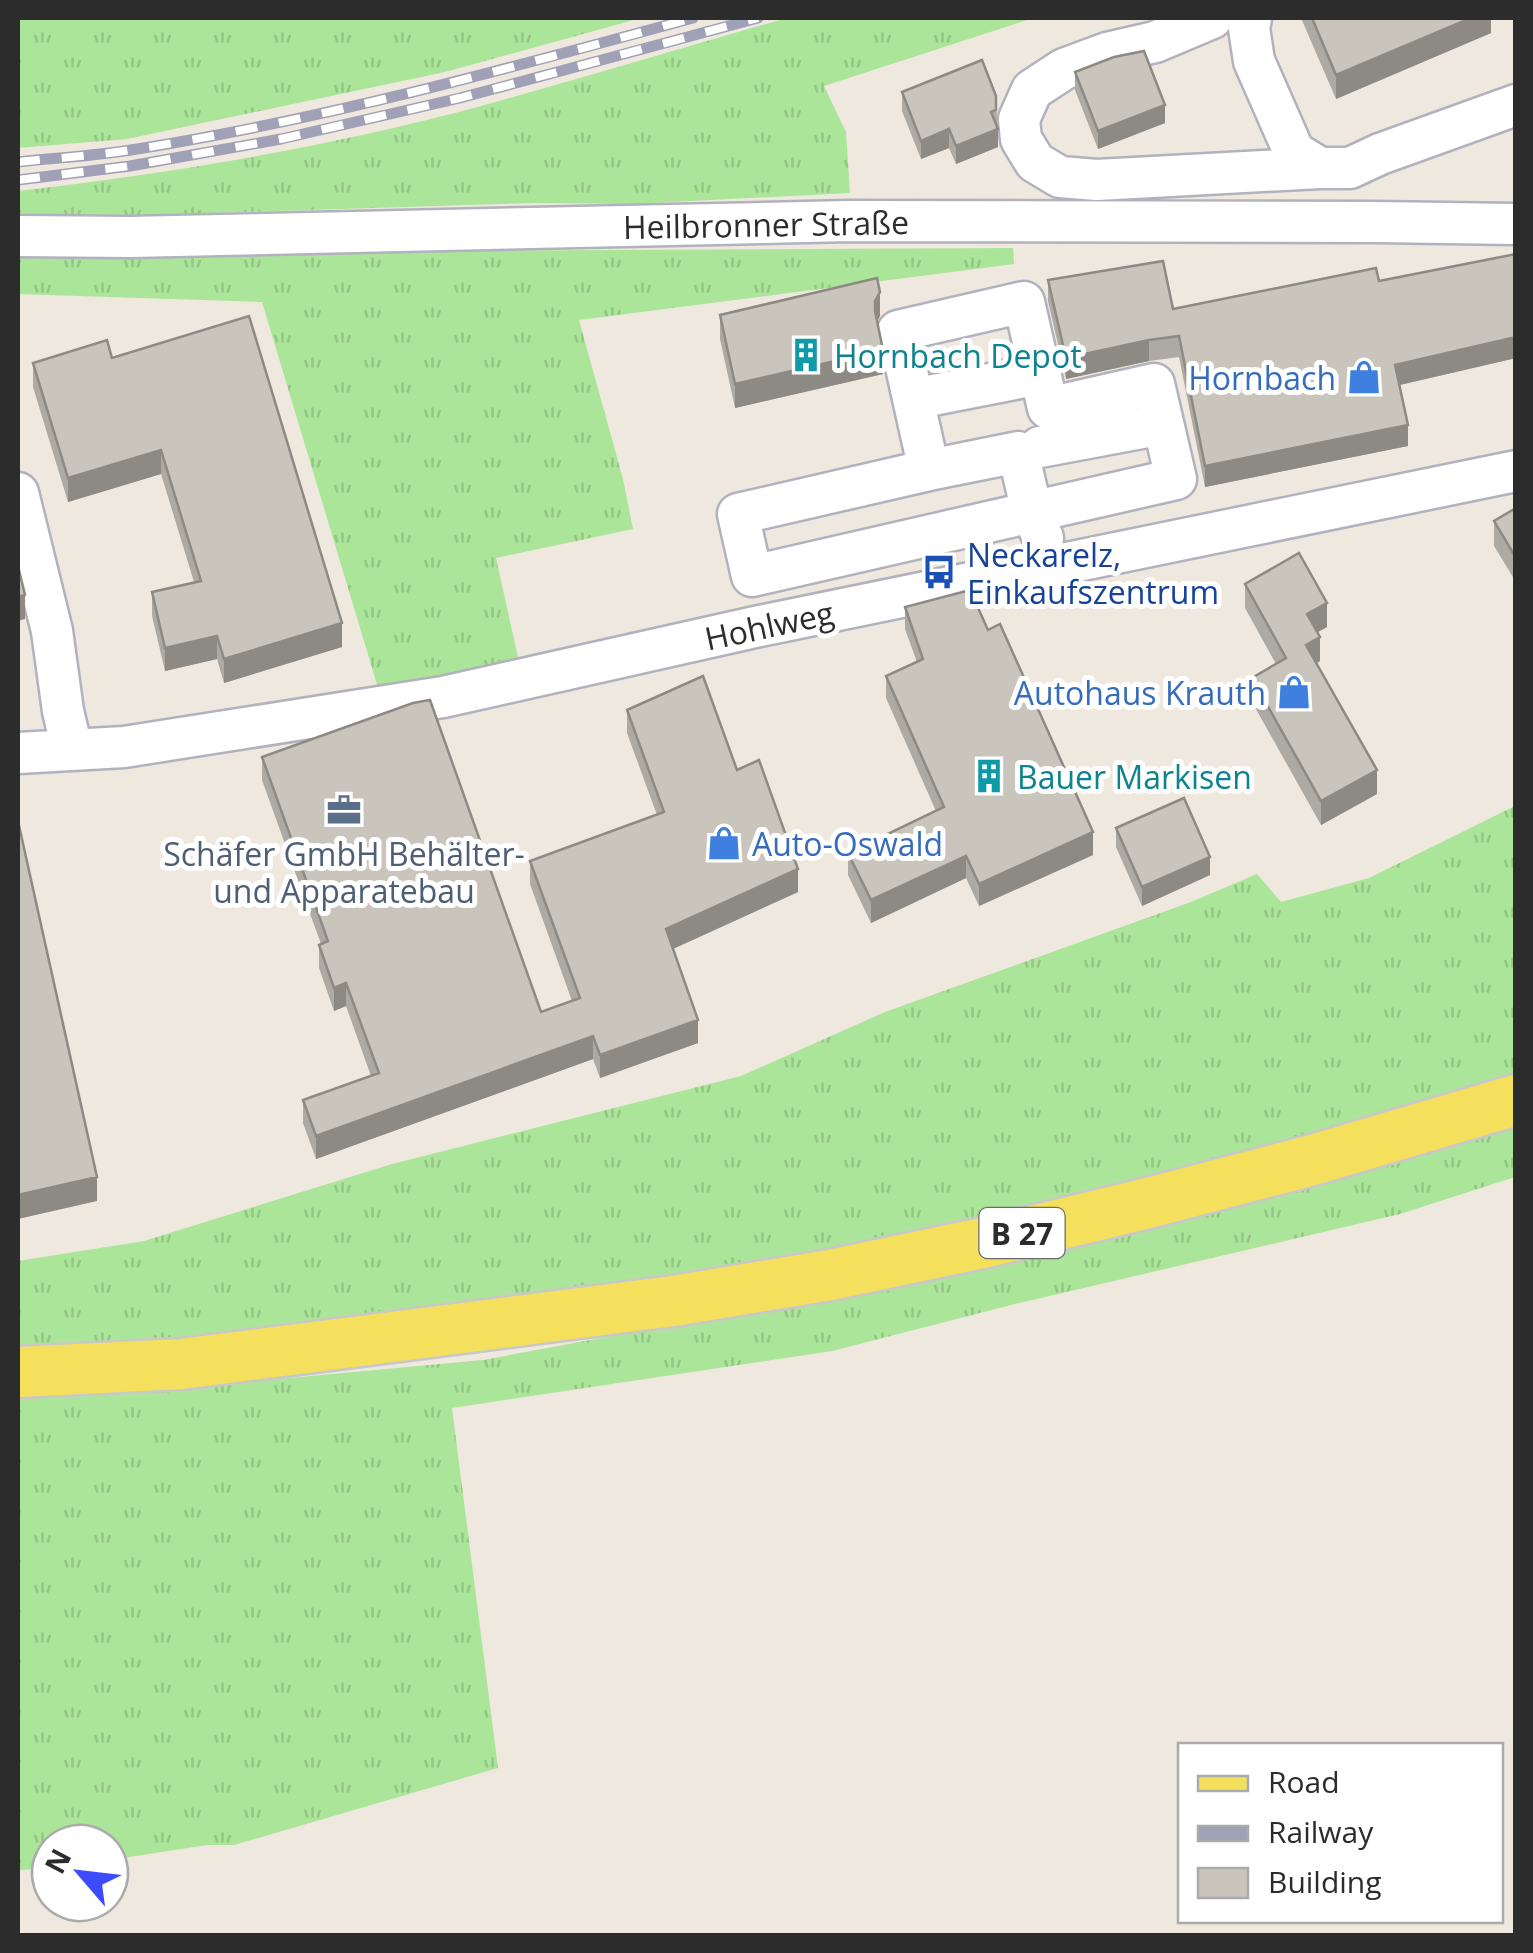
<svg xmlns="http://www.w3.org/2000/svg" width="1533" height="1953" font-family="'Open Sans',sans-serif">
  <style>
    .grass { fill: url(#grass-tufts) }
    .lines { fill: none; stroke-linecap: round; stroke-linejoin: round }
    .minor-casing { stroke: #b2b2bf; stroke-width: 45 }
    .major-casing { stroke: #c8c8c8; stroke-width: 55 }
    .minor { stroke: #fff; stroke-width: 40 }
    .major { stroke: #f4e05d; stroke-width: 50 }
    .rail-casing { stroke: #a0a1b6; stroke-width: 11 }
    .rail { stroke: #fff; stroke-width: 8; stroke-dasharray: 22; stroke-linecap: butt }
    .wall { fill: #ada9a3 }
    .shaded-wall { fill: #8d8a84 }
    .building { fill: #c9c5bd; stroke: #8d8a84; stroke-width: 2.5 }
    .labels { text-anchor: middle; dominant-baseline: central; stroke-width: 10; stroke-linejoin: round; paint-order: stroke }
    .shield { fill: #fff; stroke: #6b6b6b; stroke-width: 2.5 }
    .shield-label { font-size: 30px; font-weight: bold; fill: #2c2c2c }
    .street-label { font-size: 32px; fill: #2c2c2c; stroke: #fff }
    .culture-label { font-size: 32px; fill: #0d838f; stroke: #fff; text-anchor: start }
    .shop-label { font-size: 32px; fill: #366cbe; stroke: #fff; text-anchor: end }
    .transit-label { font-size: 32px; fill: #164399; stroke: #fff; text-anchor: start }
    .service-label { font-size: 32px; fill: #4e5e75; stroke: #fff }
  </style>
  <defs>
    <pattern id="grass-tufts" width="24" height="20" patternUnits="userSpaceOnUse" patternTransform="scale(2.5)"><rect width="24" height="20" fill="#abe599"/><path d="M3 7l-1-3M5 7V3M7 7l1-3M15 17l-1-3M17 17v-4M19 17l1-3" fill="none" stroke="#93c584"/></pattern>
  </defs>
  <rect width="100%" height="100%" fill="#eee8de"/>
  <path class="grass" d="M18 18H641L445 72 127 139 18 148Z
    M787 18H1033L824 86 846 132 850 193 633 204 532 203 18 219V191C173 173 329 147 481 106 583 78 685 47 787 18Z
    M1013 248 1014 264 579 320 623 479 633 529 496 558 519 662 379 691 262 302 18 294V253Z
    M1515 806V1080L1318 1137 918 1232 700 1276 269 1335 18 1348V1261L144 1241 392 1164 741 1076 885 1012 1191 902 1257 874 1281 902 1369 878Z
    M1515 1124V1177L1400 1214 1011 1305 832 1351 452 1408 498 1768 234 1845H207L110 1860V1843H50V1869L18 1870V1398L193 1387 483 1360 864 1289Z"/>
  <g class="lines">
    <g class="minor-casing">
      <path id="minor" d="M1212 18 1155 42 1107 53 1064 69 1032 90 1019 119 1021 139 1035 162 1060 177 1097 180 1320 168
        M1251 18 1249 28 1254 61 1294 152 1320 168H1350L1380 154 1516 105
        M18 236 130 237 849 221 1375 222 1516 224
        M1024 302 1048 408 1154 384 1176 479 752 576 738 514 929 470 898 331Z
        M913 399 1040 374
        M1040 447 1163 424
        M929 470 1018 452 1032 512 1043 538
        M18 493 52 631 63 711 72 749
        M18 753 124 747 443 697 755 627 1516 471"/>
    </g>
    <g class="major-casing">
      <path id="major" d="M18 1372 181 1364 673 1301 830 1275 987 1242 1148 1203 1309 1161 1516 1100"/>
    </g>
    <use href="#minor" class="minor"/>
    <use href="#major" class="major"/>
    <g class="rail-casing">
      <path id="rail" d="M18 162C55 158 93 156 131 150 321 120 507 69 693 18
        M18 180 130 166 281 139 460 98 758 18"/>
    </g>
    <use href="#rail" class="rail"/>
  </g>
  <path class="wall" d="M1301 18H1491V33L1336 99Z
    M1075 72 1165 123 1098 149 1075 90Z
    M902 92 996 96 998 147 956 164 949 148 921 159 902 111Z
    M1516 254V358L1400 385 1408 446 1205 487 1179 357 1149 361 1066 379 1048 301V280L1173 309 1379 281Z
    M720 315 880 316 877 322 883 374 735 408 720 339Z
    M112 358 342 647 224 683 217 659 165 671 152 616V592L194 582 161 474 68 502 33 387V363Z
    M1516 508V582L1494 546V521Z
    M1245 584 1327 627 1318 632 1320 661 1317 663 1377 794 1321 825 1252 702V678L1276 664 1245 608Z
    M905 607 1093 855 979 906 966 878 871 923 848 875V853L936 811 886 698V676L917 662 905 629Z
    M627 710 737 770 798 892 673 949 698 1043 600 1078 593 1059 316 1159 303 1123V1100L371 1076 346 1006 334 1011 319 968V945L321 944 262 780V757L541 1012 572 1001 530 884V861L657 815 627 733Z
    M1116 828 1210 875 1142 906 1116 847Z"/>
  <path class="shaded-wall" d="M1471 18H1491V33L1336 99V75Z
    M1165 105V123L1098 149V131Z
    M949 129V148L921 159V141Z
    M998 129V147L956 164V146Z
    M880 292V316L875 325V301Z
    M1516 337V358L1395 386V365Z
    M1149 340V361L1066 379V358Z
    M883 350V374L735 408V384Z
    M1408 425V446L1205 487V466Z
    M161 450V474L68 502V478Z
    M25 595V619L18 621V597Z
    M1327 603V627L1307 638V614Z
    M342 623V647L224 683V659Z
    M217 636V659L165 671V648Z
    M1320 637V661L1306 669V645Z
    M1377 770V794L1321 825V801Z
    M1093 832V855L979 906V884Z
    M966 856V878L871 923V900Z
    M1210 857V875L1142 906V887Z
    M798 869V892L666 952V929Z
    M346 983V1006L334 1011V988Z
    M698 1020V1043L600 1078V1055Z
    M593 1036V1059L316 1159V1136Z
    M97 1177V1201L18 1219V1195Z"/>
  <path class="building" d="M1312 18H1471L1336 75Z
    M1144 51 1165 105 1098 131 1075 72 1114 57Z
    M982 60 996 96V110L991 112 998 129 956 146 949 129 921 141 902 92Z
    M1516 254V337L1395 365 1408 425 1205 466 1179 336 1149 340 1066 358 1048 280 1163 261 1173 309 1376 268 1379 281Z
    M877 278 880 292 875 301V311L883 350 735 384 720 315Z
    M249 316 342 623 224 659 217 636 165 648 152 592 201 581 161 450 68 478 33 363 107 340 112 358Z
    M1516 508V558L1494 521Z
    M1299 553 1327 603 1307 614 1320 637 1306 645 1377 770 1321 801 1252 678 1286 658 1245 584Z
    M18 566 25 595 18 597Z
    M970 590 988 630 1000 624 1093 832 979 884 966 856 871 900 848 853 944 807 886 676 923 659 905 607Z
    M703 676 737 770 759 760 798 869 666 929 698 1020 600 1055 593 1036 316 1136 303 1100 379 1073 346 983 334 988 319 945 328 941 262 757 413 703 430 700 541 1012 580 998 530 861 664 812 627 710Z
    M1184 798 1210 857 1142 887 1116 828Z
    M18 821 97 1177 18 1195Z"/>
  <defs>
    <g id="building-bare" transform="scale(2.7)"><path d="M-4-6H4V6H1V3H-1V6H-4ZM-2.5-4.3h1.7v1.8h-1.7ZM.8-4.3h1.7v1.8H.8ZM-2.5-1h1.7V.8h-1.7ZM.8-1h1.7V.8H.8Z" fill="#0f9aa8" stroke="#fff" stroke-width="2.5" paint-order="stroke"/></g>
    <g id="shop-bare" transform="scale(2.7)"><path d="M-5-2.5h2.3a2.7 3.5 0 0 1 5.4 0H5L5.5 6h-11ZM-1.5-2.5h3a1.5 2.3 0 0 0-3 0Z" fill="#3f7fe0" stroke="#fff" stroke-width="2.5" paint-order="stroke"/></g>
    <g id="bus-bare" transform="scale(2.7)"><path d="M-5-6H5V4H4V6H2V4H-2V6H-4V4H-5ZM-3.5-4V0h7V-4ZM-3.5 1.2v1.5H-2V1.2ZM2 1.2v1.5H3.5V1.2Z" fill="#1a4fb4" stroke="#fff" stroke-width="2.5" paint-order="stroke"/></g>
    <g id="office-bare" transform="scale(2.7)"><path d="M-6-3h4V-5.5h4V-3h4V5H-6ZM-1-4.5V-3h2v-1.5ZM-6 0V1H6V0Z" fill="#5c6f8a" stroke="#fff" stroke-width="2.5" paint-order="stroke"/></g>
  </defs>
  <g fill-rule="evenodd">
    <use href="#building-bare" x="806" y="355"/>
    <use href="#shop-bare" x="1364" y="377"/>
    <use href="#bus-bare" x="939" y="572"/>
    <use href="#shop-bare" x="1294" y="692"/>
    <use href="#building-bare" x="989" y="776"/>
    <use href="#office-bare" x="344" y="810"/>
    <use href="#shop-bare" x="724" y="843"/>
  </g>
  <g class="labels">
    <rect class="shield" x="979.5" y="1208" width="85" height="50" rx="8"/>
    <g class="shield-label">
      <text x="1022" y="1233">B 27</text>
    </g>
    <g class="street-label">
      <text transform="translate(766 224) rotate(-1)">Heilbronner Straße</text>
      <text transform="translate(769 625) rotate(-12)">Hohlweg</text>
    </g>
    <g class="culture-label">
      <text x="834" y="355">Hornbach Depot</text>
      <text x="1017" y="776">Bauer Markisen</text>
    </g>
    <g class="shop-label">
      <text x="1336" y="377">Hornbach</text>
      <text x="1266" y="692">Autohaus Krauth</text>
      <text x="752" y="843" text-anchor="start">Auto-Oswald</text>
    </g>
    <g class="transit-label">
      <text x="967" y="554">Neckarelz,<tspan x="967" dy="37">Einkaufszentrum</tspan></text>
    </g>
    <g class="service-label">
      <text x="344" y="853">Schäfer GmbH Behälter-<tspan x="344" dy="37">und Apparatebau</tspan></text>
    </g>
  </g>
  <rect width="1533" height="1953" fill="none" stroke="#2c2c2c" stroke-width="40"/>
  <rect x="1178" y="1743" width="325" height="180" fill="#ffffff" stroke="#ababab" stroke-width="2.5"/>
  <rect x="1198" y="1776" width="50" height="15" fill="#f4e05d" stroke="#ababab" stroke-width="2.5"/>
  <text x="1268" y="1793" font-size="30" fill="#2c2c2c">Road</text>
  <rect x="1198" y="1826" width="50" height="15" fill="#a0a1b6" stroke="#ababab" stroke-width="2.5"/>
  <text x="1268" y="1843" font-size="30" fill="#2c2c2c">Railway</text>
  <rect x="1198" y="1868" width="50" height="30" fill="#c9c5bd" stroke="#ababab" stroke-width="2.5"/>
  <text x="1268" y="1893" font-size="30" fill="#2c2c2c">Building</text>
  <g transform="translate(80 1873) rotate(298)"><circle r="48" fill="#ffffff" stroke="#ababab" stroke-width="2.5"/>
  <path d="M0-8L18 38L0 25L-18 38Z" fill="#3b4bfd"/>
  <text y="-15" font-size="28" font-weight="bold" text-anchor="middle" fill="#2c2c2c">N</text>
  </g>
</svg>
